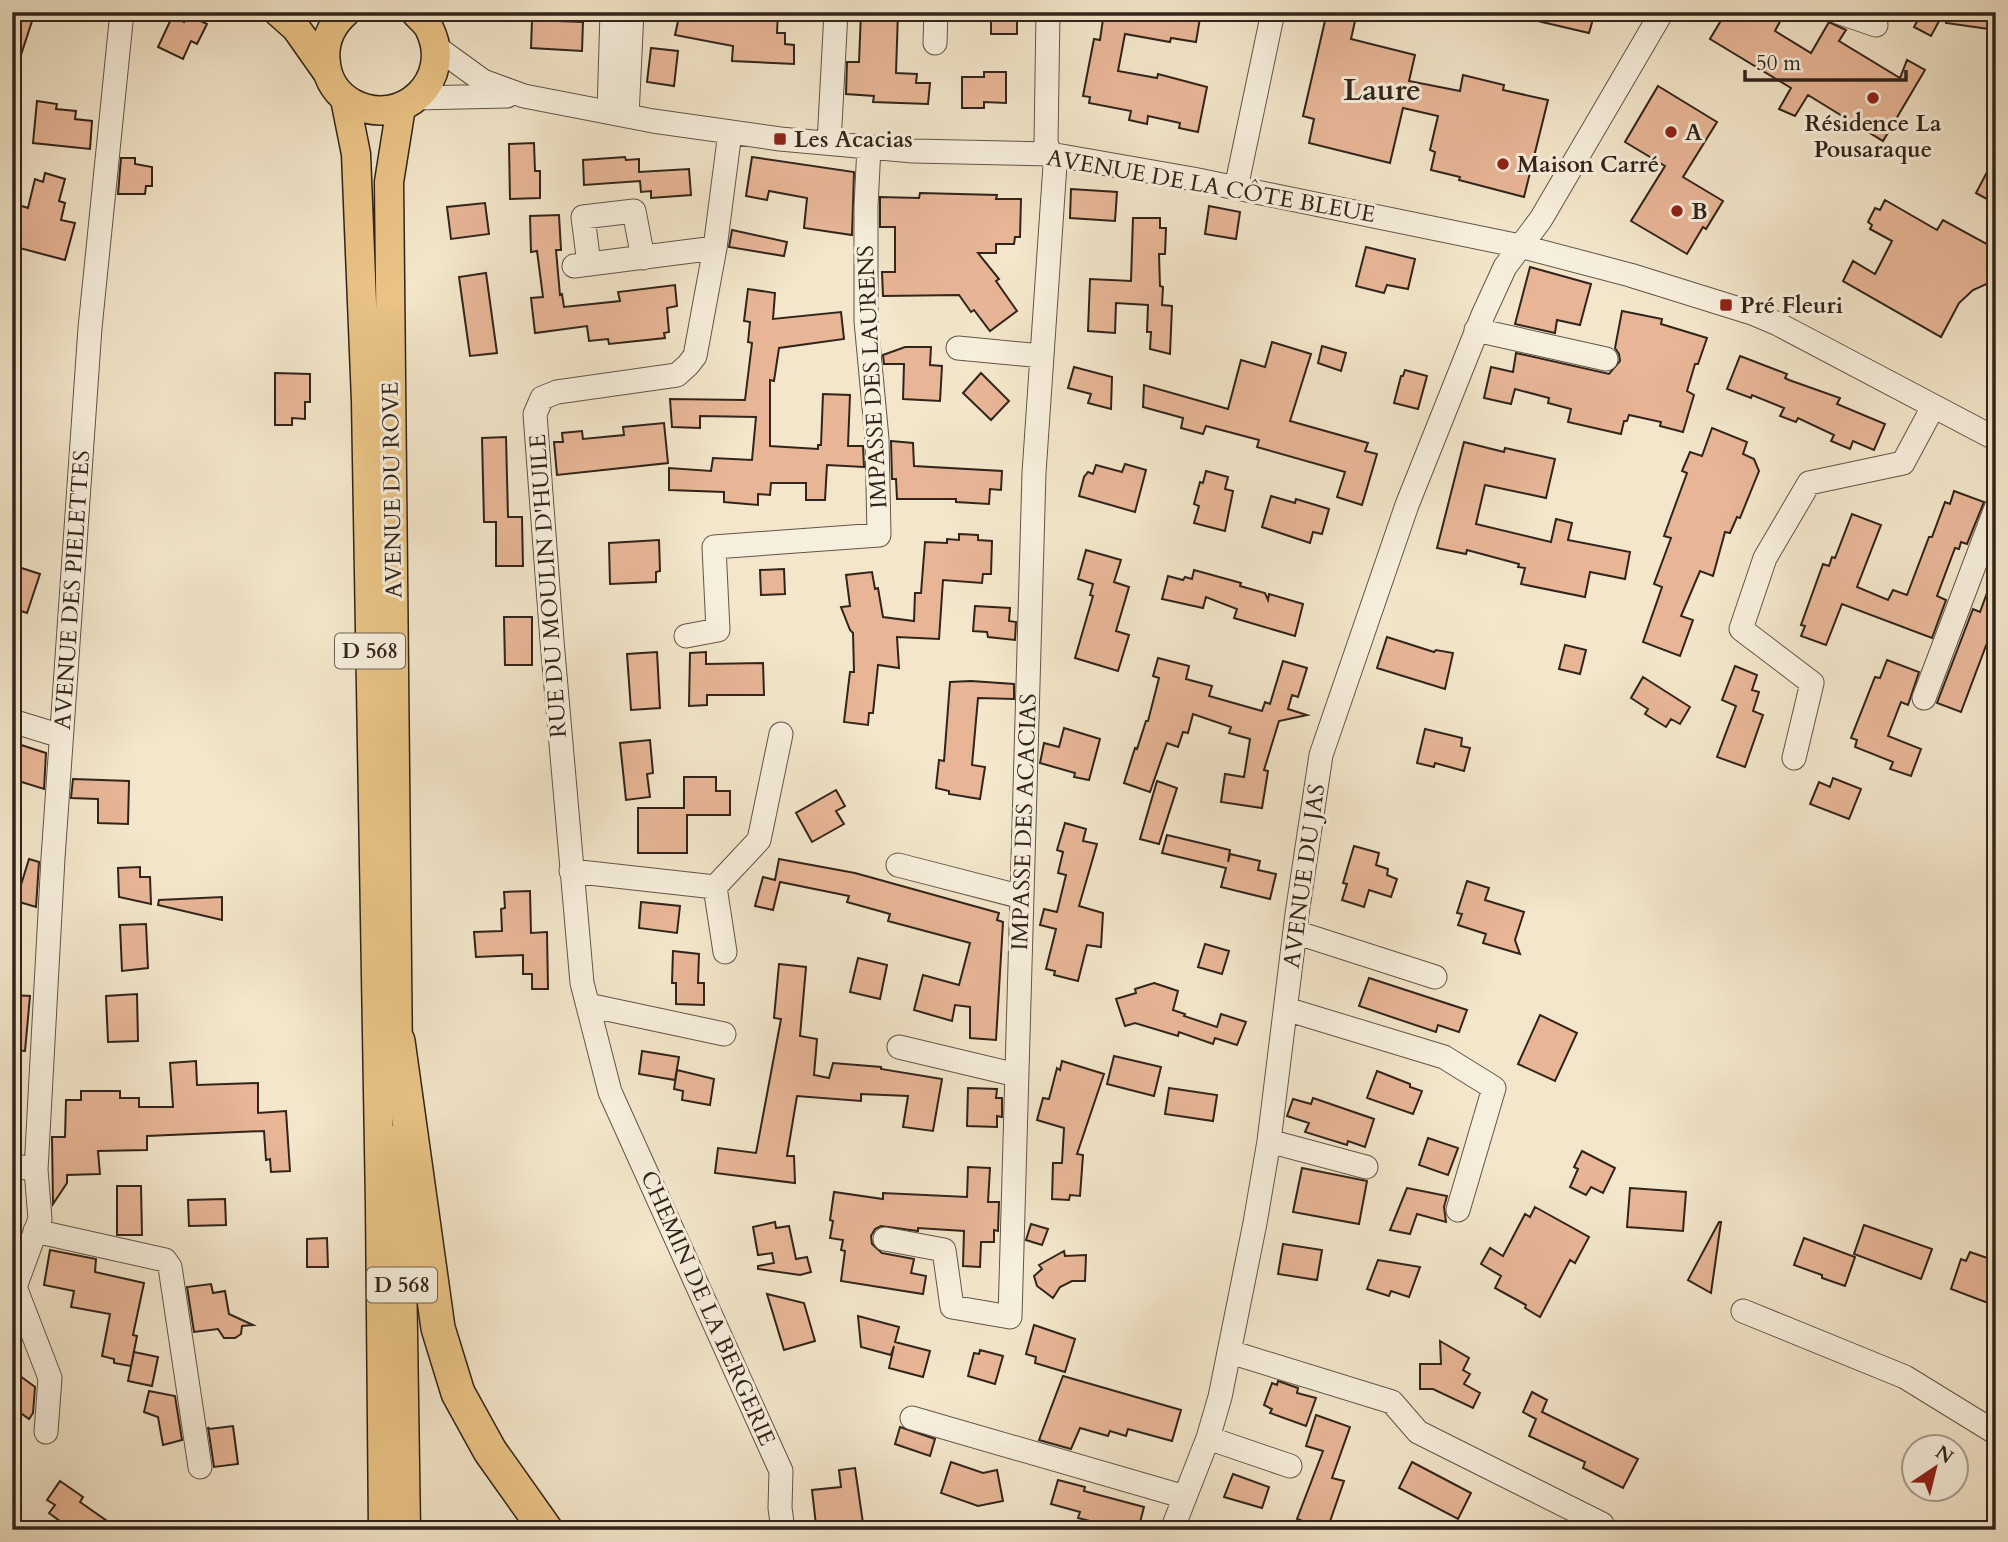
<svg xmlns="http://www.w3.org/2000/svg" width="2008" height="1542" font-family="Cardo,serif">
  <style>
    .building { fill: #e8b697; stroke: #31241b; stroke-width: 2 }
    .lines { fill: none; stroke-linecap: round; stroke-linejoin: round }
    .minor-casing { stroke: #625447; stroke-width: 25 }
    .major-casing { stroke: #31241b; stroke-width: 31 }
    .highway-casing { stroke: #31241b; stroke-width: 36 }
    .minor { stroke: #f7efdd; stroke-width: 23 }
    .major { stroke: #eac385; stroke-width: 28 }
    .highway { stroke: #eac385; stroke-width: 33 }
    .poi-dot { fill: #8f2418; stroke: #f7efdd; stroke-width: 2.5 }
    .labels { text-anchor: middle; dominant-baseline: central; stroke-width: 6; stroke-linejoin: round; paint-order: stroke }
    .shield { fill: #f7efdd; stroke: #6c6155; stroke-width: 2 }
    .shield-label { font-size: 21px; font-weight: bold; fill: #31241b }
    .poi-label { font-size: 23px; font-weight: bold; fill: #31241b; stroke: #f7efdd; text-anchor: start }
    .street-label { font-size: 23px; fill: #31241b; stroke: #f7efdd }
    .district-label { font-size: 30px; font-weight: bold; fill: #31241b; stroke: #f7efdd }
  </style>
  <rect width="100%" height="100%" fill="#f3e6ca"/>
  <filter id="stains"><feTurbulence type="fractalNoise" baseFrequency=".00286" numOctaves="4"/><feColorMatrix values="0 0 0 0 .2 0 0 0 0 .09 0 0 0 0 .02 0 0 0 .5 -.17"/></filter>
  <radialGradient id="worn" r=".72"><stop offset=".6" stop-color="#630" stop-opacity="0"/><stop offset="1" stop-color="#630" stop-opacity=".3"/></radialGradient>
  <path class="building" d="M12 12H35L16 70 12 69Z
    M680 12 752 16V12H778L777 33H785V44L794 45V64L732 61 733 46 675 35Z
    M861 12H898L896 73 917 74 916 83H930L928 104 873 102 874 96 846 94 847 62H859Z
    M991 12H1017V34H991Z
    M1104 12H1201L1196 42 1171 38 1170 42 1125 34 1118 71 1157 78 1158 74 1207 87 1198 132 1179 128 1180 123 1148 116 1147 124 1129 120 1131 111 1089 103 1090 97 1083 96 1094 39 1100 40Z
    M1327 12H1357L1351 39 1415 55 1409 81 1460 91 1463 75 1504 85 1503 90 1548 100 1524 197 1459 180 1460 177 1431 170 1435 152 1430 150 1438 116 1403 108 1390 163 1309 143 1314 119 1303 116Z
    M1530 12H1595L1589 33 1529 19Z
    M1726 12H1785L1775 31 1811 53 1829 22 1846 30 1839 41 1900 78 1907 60 1925 70 1883 141 1808 95 1795 116 1779 109 1791 88 1710 39Z
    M1922 12H1944L1931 36 1914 27Z
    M1947 12H1996V30L1946 23Z
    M188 15 207 24 197 44 191 41 183 59 158 47 172 17 184 22Z
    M532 20 583 22 582 51 531 48Z
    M651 48 678 51 674 86 647 82Z
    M984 72H1006V103L984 102V108H962V77H984Z
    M1658 86 1717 122 1683 177 1723 201 1706 229 1703 227 1687 254 1631 221 1665 166 1625 142Z
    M37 101 57 104 56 109 76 111 75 119 92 121 90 149 33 143Z
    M534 143 535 171H540V198L510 199 509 144Z
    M1996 155V204L1976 193Z
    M625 157 626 160 639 159V172L689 169 691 195 651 198V191L641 192 640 181 584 185 583 160Z
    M752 157 854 172 852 235 804 228 807 198 769 191 767 200 746 196Z
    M121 158H135V164L152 167V186H146L145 194H118Z
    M45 173 65 179 59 201 65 203 61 220 75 223 65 260 12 246V203L28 208 35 179 43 182Z
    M1071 189 1117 192 1115 221 1070 218Z
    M920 193 997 195 996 199H1021L1020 237H1015L1014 244H996V253H978L999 279 996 281 1017 311 990 331 974 310 971 312 959 295 883 296 882 272H895V227H880V197L919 198Z
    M1885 200 1937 230 1943 220 1996 249V276L1991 282 1973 290 1959 303 1941 337 1843 281 1853 261 1875 274 1892 241 1870 229 1872 225 1868 222 1875 208 1880 210Z
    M485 203 489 234 451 239 447 207Z
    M1209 206 1240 212 1236 239 1205 234Z
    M559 215 561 250H556L560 295 562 294 564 307 620 301 618 292 675 285 677 306 667 308 669 332 664 333 665 338 609 344 608 339 589 341 587 326 535 333 531 298 543 297 537 251 531 252 530 216Z
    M1133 218H1160V228H1166L1165 254H1159L1160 286 1163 287 1162 305 1172 306 1170 354 1150 349 1151 332H1147L1148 305 1116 303 1115 333 1088 331 1090 279 1131 281Z
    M732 230 787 242 784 256 729 247Z
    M1366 247 1415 259 1408 289 1387 285 1384 293 1356 286Z
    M1530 267 1591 284 1580 325 1557 320 1555 333 1515 324Z
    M486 273 497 353 470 356 459 277Z
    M748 289 775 293 773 319 841 312 844 339 779 348 774 381 770 380V446L818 449V445H821L823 394 850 395 848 446H863L864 467 827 465 825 500H806V483H771L770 495 758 494V505L724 502V492L669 490V468L711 471 713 458 752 460 756 417 700 416V428L672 427 670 399 745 400 752 343 748 342 750 322 744 321Z
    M1622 311 1662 319 1661 324 1707 338 1698 364H1695L1687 391 1694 395 1683 432 1660 426 1661 422 1629 415 1627 421H1624L1621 434 1568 422 1571 409 1548 403 1549 398 1515 389 1511 404 1484 398 1491 367 1513 372 1516 353 1609 374 1620 361 1619 354 1615 348Z
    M1272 342 1311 354 1290 421 1368 443 1365 451 1377 454 1362 505 1337 497 1345 472 1257 447 1259 440 1206 426 1203 434 1181 428 1183 418 1143 407 1144 385 1228 409 1241 360 1265 367Z
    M1322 346 1346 353 1341 371 1318 363Z
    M905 347H931L930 365 942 366 940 401 903 399 904 364H884L883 355Z
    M1740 356 1787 374 1785 378 1789 380 1840 398 1837 404 1885 424 1874 450 1853 441 1850 449 1831 441 1834 435 1798 418 1796 422 1780 416 1784 408 1752 395 1751 398 1727 389Z
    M1074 367 1112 377 1111 409 1088 403 1091 394 1068 388Z
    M1405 370 1427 376 1418 409 1394 403 1401 376H1403Z
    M275 373 310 374V402H305V419L292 418V425H275Z
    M981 373 1009 401 991 420 963 393Z
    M664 423 668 463 557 475 554 442H563L562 433 582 431 583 439 624 435 623 427Z
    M1712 428 1747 442 1743 454 1754 459 1759 471 1740 518 1737 517 1730 533 1725 532 1713 576 1700 571 1681 616 1693 620 1680 656 1643 642 1662 587 1654 584 1671 538 1664 536 1687 473 1682 471 1690 452 1702 456Z
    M506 437 508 517H522L523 566H496V522H484L482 438Z
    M891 441 913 443 914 466 1002 471 1001 490 990 489 989 504 956 502V499H897L896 479H892Z
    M1464 442 1504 452 1505 448 1555 459 1546 498 1485 485 1476 524 1551 542 1556 519 1572 523 1568 540 1630 552 1625 579 1590 572 1585 597 1521 584 1525 568 1518 567 1519 564 1467 550 1466 554 1437 548Z
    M1125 464 1146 470 1135 512 1079 496 1084 477 1088 472 1093 474 1096 465 1122 472Z
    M1206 471 1228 477 1225 489 1233 491 1225 531 1194 523 1199 506 1194 504 1200 482 1203 483Z
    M1954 491 1984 502 1967 544 1961 542 1959 549 1955 548 1937 596 1946 600 1932 638 1842 604 1826 645 1801 636 1805 626 1801 625 1823 564 1829 566 1832 557 1835 558 1852 514 1881 525 1857 587 1888 600 1893 590 1907 595 1929 537H1932L1945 502 1950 504Z
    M1271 496 1295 503 1296 499 1329 509 1322 534 1313 532 1310 543 1262 527Z
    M959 534 978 535V540L992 541 991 574H983L982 583 943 580 939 639 897 637 899 668 878 665 873 713H869L868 725 844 722 850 672H854L853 633 850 630 841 607 850 606 846 575 872 572 875 589 878 588 883 617 914 621 915 593H921L925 542 947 543V539L959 540Z
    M659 540 660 571 656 572V582L610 584 609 543Z
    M1086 550 1121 560 1114 582 1129 587 1116 631 1129 635 1118 671 1075 658 1093 596 1090 595 1093 584 1078 579Z
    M12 565 40 574 27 613 12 608Z
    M784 569 785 594 761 595 760 570Z
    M1194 570 1241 583 1240 586 1265 593 1268 600 1269 594 1303 604 1295 636 1234 618 1237 609 1206 597 1203 608 1162 599 1168 576 1183 580 1185 577 1192 579Z
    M1994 574H1996V619L1961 712 1937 703 1973 609 1980 612Z
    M975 606 1010 608 1009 621 1016 622 1015 640 988 637 987 632 973 631Z
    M504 617H532V665H505Z
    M1387 637 1434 652 1436 650 1453 653 1445 689 1377 668Z
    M1565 645 1586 650 1580 674 1559 669Z
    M657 652 660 708 631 710 627 654Z
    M706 652V664L763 663 764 695H707V705L689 706 690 653Z
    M1158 658 1189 666 1186 679 1212 686 1209 696 1262 711 1265 702 1270 704 1283 661 1307 668 1298 697 1292 695 1288 709 1307 715 1279 721 1264 770 1268 771 1262 808 1221 802 1225 774 1244 777 1250 739 1229 733 1231 727 1193 714 1188 733 1183 732 1178 747 1167 743 1150 792 1124 783 1135 748 1137 749 1146 721H1148L1159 678 1153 676Z
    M1887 660 1919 672 1908 705 1901 702 1888 736 1921 749 1911 776 1890 769 1893 762 1855 747 1857 740 1851 738 1875 677 1880 678Z
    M1735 666 1757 675 1752 690 1759 692 1753 711 1763 715 1745 767 1717 757 1736 706 1722 700Z
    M1643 677 1690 707 1680 724 1671 719 1666 727 1645 714 1648 709 1631 698Z
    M971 681 1014 684V699L978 698 972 765 985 767 980 799 949 794V791L936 788 939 760 944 761 950 682Z
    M1064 728 1100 739 1089 780 1074 777 1075 773 1040 763 1044 743 1059 747Z
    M1425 729 1462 738 1461 746 1470 748 1464 771 1435 763 1434 767 1417 763Z
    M650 740 653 773 647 774 650 797 626 800 620 743Z
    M12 742 46 753 44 789 12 779Z
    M684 777H716V791H730V815H687V853H638V808H684Z
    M1833 778 1861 789 1849 819 1810 804 1819 782 1830 787Z
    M73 779 129 781 128 824 98 823V799L71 798Z
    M1157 781 1177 788 1159 844 1140 839Z
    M836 790 845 806 836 811 844 824 812 842 796 813Z
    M1065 823 1086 829 1083 841 1097 844 1079 906 1103 913 1101 947 1087 945 1078 981 1054 975 1055 971 1046 969 1056 929 1040 925 1044 909 1057 912 1066 875 1058 873 1063 852 1057 850Z
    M1167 835 1230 850 1228 862 1230 854 1260 861 1258 870 1276 874 1270 899 1221 887 1226 868 1162 853Z
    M1354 846 1379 853 1376 865 1388 869 1387 875 1397 879 1391 897 1369 890 1364 907 1342 900 1347 884 1343 883Z
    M29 859 39 862 36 907 16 901Z
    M779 859 855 873 999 913 997 920 1003 922 996 1040 970 1038V1007L955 1005 952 1021 914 1010 923 975 959 985 970 943 888 921 890 914 847 902 849 896 780 882 773 910 755 906 763 877 775 880Z
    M140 867V877H150L151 904 119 897 118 868Z
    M1467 881 1489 888 1485 900 1524 912 1515 940 1520 954 1483 943 1486 934 1458 925 1462 914 1457 913Z
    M530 891 531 933 547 932 548 989H532V974H523V955L476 957 474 932 502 931 501 909 505 908 504 892Z
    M222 897V920L158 905 159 900Z
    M641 902 680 906 677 933 639 928Z
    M146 924 148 968 122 971 120 925Z
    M1205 944 1229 951 1222 974 1198 967Z
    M673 951 699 954 698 983H704V1005L676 1004V983H672Z
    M858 958 887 965 880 999 850 992Z
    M779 964 806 967 800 1036 817 1039 814 1075 829 1078 833 1063 881 1067V1069L942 1079 933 1131 903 1127 908 1096 861 1094V1101L797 1096 787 1156H794L795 1183 715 1173 718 1148 756 1153 781 1019 774 1018Z
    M1369 978 1467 1010 1459 1032 1438 1025 1436 1032 1359 1006Z
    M1154 983 1178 991 1173 1010 1185 1014 1184 1016 1217 1027 1221 1014 1246 1022 1237 1045 1215 1038 1213 1044 1179 1032 1178 1036 1135 1023 1125 1026 1116 999 1136 993 1135 989Z
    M137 994 138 1041 108 1042 106 996Z
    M12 995 30 996 25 1051 12 1050Z
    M1540 1015 1577 1033 1555 1081 1518 1064Z
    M642 1051 679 1057 675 1080 639 1074Z
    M1114 1056 1161 1067 1154 1096 1107 1084Z
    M196 1061 197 1085 258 1083V1113L286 1111 290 1171 271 1172 270 1159 266 1160 264 1131 147 1136V1150L98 1151 100 1174 67 1175V1183L53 1204 52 1137H65L66 1100H81V1091H120V1098H139V1107H173L170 1063Z
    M1062 1061 1104 1074 1077 1154 1083 1155 1080 1196 1070 1195 1069 1200 1052 1199 1053 1163H1062L1064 1128 1037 1120 1043 1098 1049 1099 1057 1068 1060 1070Z
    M677 1070 714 1079 710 1105 682 1100 683 1091 674 1089Z
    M1377 1071 1410 1084V1087L1422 1091 1413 1114 1367 1098Z
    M968 1088 997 1089 996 1098H1002V1117L997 1116V1127L967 1126Z
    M1169 1088 1217 1095 1213 1121 1165 1114Z
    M1313 1098 1374 1119 1365 1147 1348 1141 1347 1145 1305 1132 1309 1123 1287 1116 1293 1099 1311 1104Z
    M1428 1138 1458 1148 1448 1175 1419 1165Z
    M1582 1151 1615 1168 1603 1193 1591 1187 1586 1195 1570 1187 1578 1169 1574 1167Z
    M968 1167 990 1168 988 1202H999L998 1231 994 1230V1242H981L980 1267 963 1266 964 1231 918 1228V1231L881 1226 875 1229 871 1236 872 1244 882 1253 914 1259 911 1273 926 1276 923 1294 841 1281 845 1251 841 1250 843 1240 830 1238 833 1221 830 1220 834 1192 883 1199V1193L967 1197Z
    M1302 1168 1367 1181 1359 1224 1293 1212Z
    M117 1186H141L142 1235H117Z
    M1407 1188 1447 1196 1444 1207 1446 1222 1417 1214 1410 1234 1390 1230Z
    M1630 1188 1686 1192 1683 1231 1627 1227Z
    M225 1199 226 1225 189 1226 188 1200Z
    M1535 1207 1589 1237 1575 1263 1570 1260 1540 1317 1525 1308 1526 1305 1495 1288 1501 1276 1481 1264 1490 1248 1503 1256 1525 1214 1530 1217Z
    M775 1222 776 1228 789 1226 796 1259 807 1257 811 1272 800 1275 758 1269V1266L774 1263 772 1253 758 1255 753 1227Z
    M1719 1222H1721L1711 1293 1688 1280Z
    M1031 1224 1048 1229 1042 1245 1026 1240Z
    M1864 1225 1932 1249 1921 1279 1854 1254Z
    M327 1238 328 1267H307V1239Z
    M1804 1238 1855 1257 1845 1286 1822 1278V1275L1794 1265Z
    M1283 1244 1322 1250 1317 1280 1278 1274Z
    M50 1250 96 1259 95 1272 144 1283 133 1335 137 1336 131 1366 114 1363V1359L102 1356 110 1314 71 1307 74 1291 44 1285Z
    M1064 1251 1065 1256 1086 1255 1085 1281H1072L1060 1287 1053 1298 1037 1286 1034 1276 1042 1269 1039 1265Z
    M1970 1252 1996 1261V1284L1988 1303 1951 1289 1961 1259 1966 1261Z
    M1378 1260 1420 1267 1409 1297 1391 1291 1389 1296 1367 1289Z
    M211 1284 213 1293 225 1291 229 1314 253 1325 242 1326 241 1334 235 1338H224L218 1329 194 1332 187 1287Z
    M767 1294 804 1303 815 1341 784 1350Z
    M858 1316 899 1327 895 1342 930 1351 923 1377 889 1368 894 1346 891 1355 861 1347Z
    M1034 1325 1075 1339 1065 1372 1035 1363 1036 1357 1026 1354Z
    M1440 1341 1469 1358 1463 1370 1470 1374 1464 1384 1480 1393 1473 1408 1433 1389H1420V1364H1441Z
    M980 1350 1003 1356 995 1384 968 1376 974 1353 979 1354Z
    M134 1352 158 1357 152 1386 128 1381Z
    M12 1370 35 1387 33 1413 29 1419 14 1408 21 1399 12 1393Z
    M1063 1376 1181 1410 1172 1441 1128 1429 1126 1436 1110 1431 1108 1436 1080 1428 1071 1449 1039 1440Z
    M1278 1381 1298 1388 1297 1393 1316 1398 1306 1426 1270 1413 1272 1409 1264 1405 1272 1383 1277 1385Z
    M149 1391 175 1396 182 1440 163 1445 158 1417 144 1412Z
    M1532 1392 1547 1400 1542 1412 1638 1459 1623 1488 1583 1468 1585 1462 1529 1436 1536 1419 1523 1412Z
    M1316 1415 1350 1427 1332 1478 1344 1481 1327 1530 1297 1519 1323 1451 1306 1446Z
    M233 1426 238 1464 214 1467 208 1427 209 1429Z
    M900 1427 935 1439 930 1456 895 1444Z
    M951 1462 983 1473 997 1470 1003 1501 978 1506 941 1493Z
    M1412 1462 1471 1493 1458 1519 1399 1488Z
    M855 1468 864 1530H846L845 1522 816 1525 812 1490 841 1487 839 1470Z
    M1233 1474 1269 1487 1262 1508 1224 1497Z
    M1058 1480 1085 1487 1084 1491 1144 1507 1138 1530H1102L1093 1527 1094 1522 1078 1518 1080 1512 1051 1504Z
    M60 1481 83 1497 80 1502 120 1530H72L49 1513 55 1505 47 1500Z"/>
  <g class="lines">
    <g class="minor-casing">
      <path id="minor" d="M1838 12 1876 25
        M935 43 936 12
        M436 47 483 81 524 96 653 121 780 139 913 151 1050 154 1193 179 1520 246 1630 275 1752 313 1778 324 1996 439
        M416 98 507 96
        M609 112 612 12
        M627 116 632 12
        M730 132 715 248 695 356 688 365 677 375 557 392 542 398 535 414 552 641 582 983 610 1092 781 1471 780 1508 783 1530
        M829 143 836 12
        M1236 188 1273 12
        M589 264 583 217 634 211 643 258
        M574 266 715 248
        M1476 330 1606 359
        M958 348 1042 356
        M686 636 718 630 714 547 879 535 877 439 866 321V206L869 147
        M1924 698 1996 508
        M12 721 61 736
        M1794 758 1812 683 1741 629 1765 558 1809 483 1903 463 1933 407
        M898 865 1022 897
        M571 871 715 887 759 840 781 734
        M715 887 725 952
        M1295 932 1435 977
        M588 1005 724 1034
        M1286 1009 1444 1057 1494 1088 1458 1210
        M899 1047 1017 1075
        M1269 1141 1366 1167
        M12 1165 36 1170 53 858 90 328 122 12
        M35 1231 165 1260 170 1267 200 1467
        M885 1239 944 1250 952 1307 1010 1317 1034 473 1055 165 1046 143 1048 12
        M15 1287 50 1378 46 1432
        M15 1287 40 1219 36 1170
        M1743 1311 1905 1377 1996 1433
        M1230 1352 1392 1402 1418 1432 1602 1524
        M912 1418 1185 1497
        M1208 1438 1290 1466
        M1172 1530 1208 1438 1220 1397 1255 1223 1269 1141 1297 914 1321 755 1407 505 1483 315 1505 267 1541 219 1662 12"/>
    </g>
    <g class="major-casing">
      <path id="major" d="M278 12 296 28 327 72
        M346 12C330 26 323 44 326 64 328 81 338 95 352 103 402 130 455 79 429 28 426 22 419 17 415 12
        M345 99 356 154 366 401 380 1205 383 1530
        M398 1063 389 182 401 107
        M400 1138 406 1530"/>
    </g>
    <g class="highway-casing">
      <path id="highway" d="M398 1041 438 1328 458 1393 490 1451 546 1530"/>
    </g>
    <use href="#minor" class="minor"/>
    <use href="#major" class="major"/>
    <use href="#highway" class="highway"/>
  </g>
  <g class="poi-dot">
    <circle cx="1873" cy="98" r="7"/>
    <circle cx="1671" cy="132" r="7"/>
    <rect x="773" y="132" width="14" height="14" rx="3.5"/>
    <circle cx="1503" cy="164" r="7"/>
    <circle cx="1677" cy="211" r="7"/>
    <rect x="1719" y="298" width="14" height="14" rx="3.5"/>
  </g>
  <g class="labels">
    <g class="shield">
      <rect x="335" y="633.5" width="70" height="35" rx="5"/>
      <rect x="367" y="1267.5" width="70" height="35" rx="5"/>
    </g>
    <g class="shield-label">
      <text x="370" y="651">D 568</text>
      <text x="402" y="1285">D 568</text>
    </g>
    <g class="poi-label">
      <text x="1873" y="123" text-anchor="middle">Résidence La<tspan x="1873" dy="26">Pousaraque</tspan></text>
      <text x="1685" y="132">A</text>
      <text x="794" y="139">Les Acacias</text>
      <text x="1517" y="164">Maison Carré</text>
      <text x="1691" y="211">B</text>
      <text x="1740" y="305">Pré Fleuri</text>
    </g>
    <g class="street-label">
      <text transform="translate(1211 186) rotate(10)">AVENUE DE LA CÔTE BLEUE</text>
      <text transform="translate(872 377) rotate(-93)">IMPASSE DES LAURENS</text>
      <text transform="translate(392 490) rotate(-91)">AVENUE DU ROVE</text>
      <text transform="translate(548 586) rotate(-94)">RUE DU MOULIN D'HUILE</text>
      <text transform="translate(72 590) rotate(-86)">AVENUE DES PIELETTES</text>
      <text transform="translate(1024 822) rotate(-88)">IMPASSE DES ACACIAS</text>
      <text transform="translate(1304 876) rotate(-82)">AVENUE DU JAS</text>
      <text transform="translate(708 1308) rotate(66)">CHEMIN DE LA BERGERIE</text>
    </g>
    <g class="district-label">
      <text x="1382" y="90">Laure</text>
    </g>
  </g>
  <rect width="2008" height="1542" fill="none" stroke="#f3e6ca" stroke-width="42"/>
  <rect x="14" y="14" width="1980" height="1514" fill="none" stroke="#31241b" stroke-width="3.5"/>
  <rect x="21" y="21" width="1966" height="1500" fill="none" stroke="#31241b" stroke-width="2"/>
  <g transform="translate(1935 1468) rotate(35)"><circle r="33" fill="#f7efdd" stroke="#a89e8f" stroke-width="2"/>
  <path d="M0-5L12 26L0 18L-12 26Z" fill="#8f2418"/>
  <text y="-10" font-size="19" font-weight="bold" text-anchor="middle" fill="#31241b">N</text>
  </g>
  <path d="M1745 70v10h161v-10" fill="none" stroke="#31241b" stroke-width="3.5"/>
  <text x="1756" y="70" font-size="21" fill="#31241b" stroke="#f7efdd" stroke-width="5" paint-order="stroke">50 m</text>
  <rect width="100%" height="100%" filter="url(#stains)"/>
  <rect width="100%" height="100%" fill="url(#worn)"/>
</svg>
